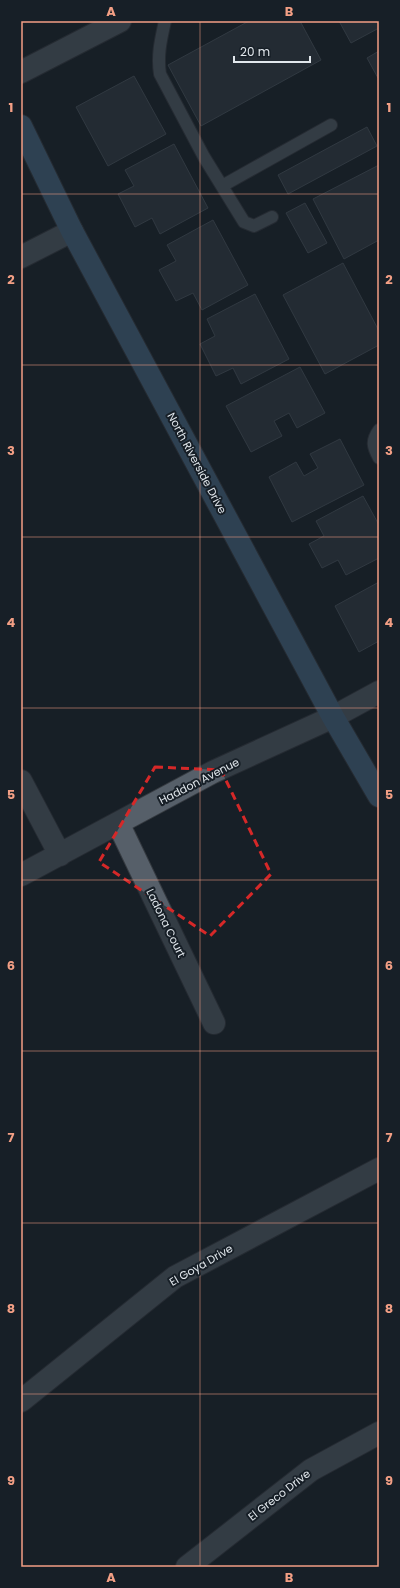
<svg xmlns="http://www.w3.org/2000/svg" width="400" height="1588" font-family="Poppins,sans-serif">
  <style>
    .building { fill: #323b43; stroke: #4e5861 }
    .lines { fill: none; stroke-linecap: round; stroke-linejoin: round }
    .lane-casing { stroke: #353a40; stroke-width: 14 }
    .street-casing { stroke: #353a40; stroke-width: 24 }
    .secondary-casing { stroke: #353a40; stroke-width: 24 }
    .lane { stroke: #565f69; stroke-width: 12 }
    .street { stroke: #565f69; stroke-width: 22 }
    .secondary { stroke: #4a6b88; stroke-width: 22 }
    .marked { fill: none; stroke: #d62828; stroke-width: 3; stroke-dasharray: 8 5; stroke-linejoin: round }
    .grid { fill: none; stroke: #f39f85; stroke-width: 1; stroke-opacity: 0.55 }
    .labels { text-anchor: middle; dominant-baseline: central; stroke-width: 4; stroke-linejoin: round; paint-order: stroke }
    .street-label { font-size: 11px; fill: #e1e7ec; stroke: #171f27 }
    .neatline { fill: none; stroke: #f39f85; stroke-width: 1.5 }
    .grid-label { font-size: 13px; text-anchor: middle; font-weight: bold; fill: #f39f85 }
  </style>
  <rect width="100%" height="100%" fill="#171f27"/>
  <path class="building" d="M249 21H300L321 60 201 126 168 65Z
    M339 21H379V28L351 43Z
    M379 51V78H378L367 58Z
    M134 76 166 134 108 166 76 107Z
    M367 127 377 146 288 194 278 175Z
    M174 144 208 208 160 234 152 218 135 227 118 194 134 186 125 170Z
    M379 165V240L344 259 313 199Z
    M305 203 327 243 308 253 286 213Z
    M213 220 248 285 202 310 193 293 176 301 159 270 176 261 167 245Z
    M343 263 379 331V345L325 374 283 295Z
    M255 294 289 359 241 384 233 368 216 376 200 344 215 336 207 319Z
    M300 367 325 413 297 428 289 413 274 421 282 436 251 452 226 406Z
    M340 439 364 485 292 522 269 477 296 462 304 476 318 468 310 454Z
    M363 496 379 525V558L346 575 338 560 322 568 309 544 324 536 316 521Z
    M379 582V641L359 652 335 606Z"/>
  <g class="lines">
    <g class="lane-casing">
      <path id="lane" d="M165 21C161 39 157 55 160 74L204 157 244 222 254 226 272 217
        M222 186 331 125
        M379 430C371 441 373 447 379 458"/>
    </g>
    <g class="street-casing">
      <path id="street" d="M21 72 120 21
        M21 257 72 231
        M21 781 60 855
        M118 823 214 1023
        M21 875 213 772 333 717 379 692
        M21 1401 175 1277 379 1169
        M187 1567 311 1470 379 1433"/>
    </g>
    <g class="secondary-casing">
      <path id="secondary" d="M21 126 72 231 333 717 379 796"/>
    </g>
    <use href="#lane" class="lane"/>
    <use href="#street" class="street"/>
    <use href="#secondary" class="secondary"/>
  </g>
  <path d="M0 0H400V1588H0ZM155 767 221 770 271 874 210 936 99 862Z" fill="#171f27" fill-opacity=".55" fill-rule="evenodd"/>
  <path class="marked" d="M155 767 221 770 271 874 210 936 99 862Z"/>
  <path class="grid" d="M200 21V1567M21 194H379M21 365H379M21 537H379M21 708H379M21 880H379M21 1051H379M21 1223H379M21 1394H379"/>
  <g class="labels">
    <g class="street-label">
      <text transform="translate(197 463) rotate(62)">North Riverside Drive</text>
      <text transform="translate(199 781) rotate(-27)">Haddon Avenue</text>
      <text transform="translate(166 923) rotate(64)">Ladona Court</text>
      <text transform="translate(201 1265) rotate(-30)">El Goya Drive</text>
      <text transform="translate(279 1495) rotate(-38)">El Greco Drive</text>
    </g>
  </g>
  <rect width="400" height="1588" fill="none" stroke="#171f27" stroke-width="44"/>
  <path d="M234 56v6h76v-6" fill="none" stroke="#e1e7ec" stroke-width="2"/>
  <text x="240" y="56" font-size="12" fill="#e1e7ec" stroke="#171f27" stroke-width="3" paint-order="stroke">20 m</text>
  <rect x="22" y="22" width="356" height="1544" class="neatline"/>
  <g class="grid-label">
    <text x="111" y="16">A</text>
    <text x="289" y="16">B</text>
    <text x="11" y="112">1</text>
    <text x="389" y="112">1</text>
    <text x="11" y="284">2</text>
    <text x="389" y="284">2</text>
    <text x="11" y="455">3</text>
    <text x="389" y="455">3</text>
    <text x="11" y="627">4</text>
    <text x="389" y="627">4</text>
    <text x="11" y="799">5</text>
    <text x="389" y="799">5</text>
    <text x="11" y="970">6</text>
    <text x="389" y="970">6</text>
    <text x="11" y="1142">7</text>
    <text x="389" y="1142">7</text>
    <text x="11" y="1313">8</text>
    <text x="389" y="1313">8</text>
    <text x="11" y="1485">9</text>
    <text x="389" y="1485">9</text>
    <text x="111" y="1582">A</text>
    <text x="289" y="1582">B</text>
  </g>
</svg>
